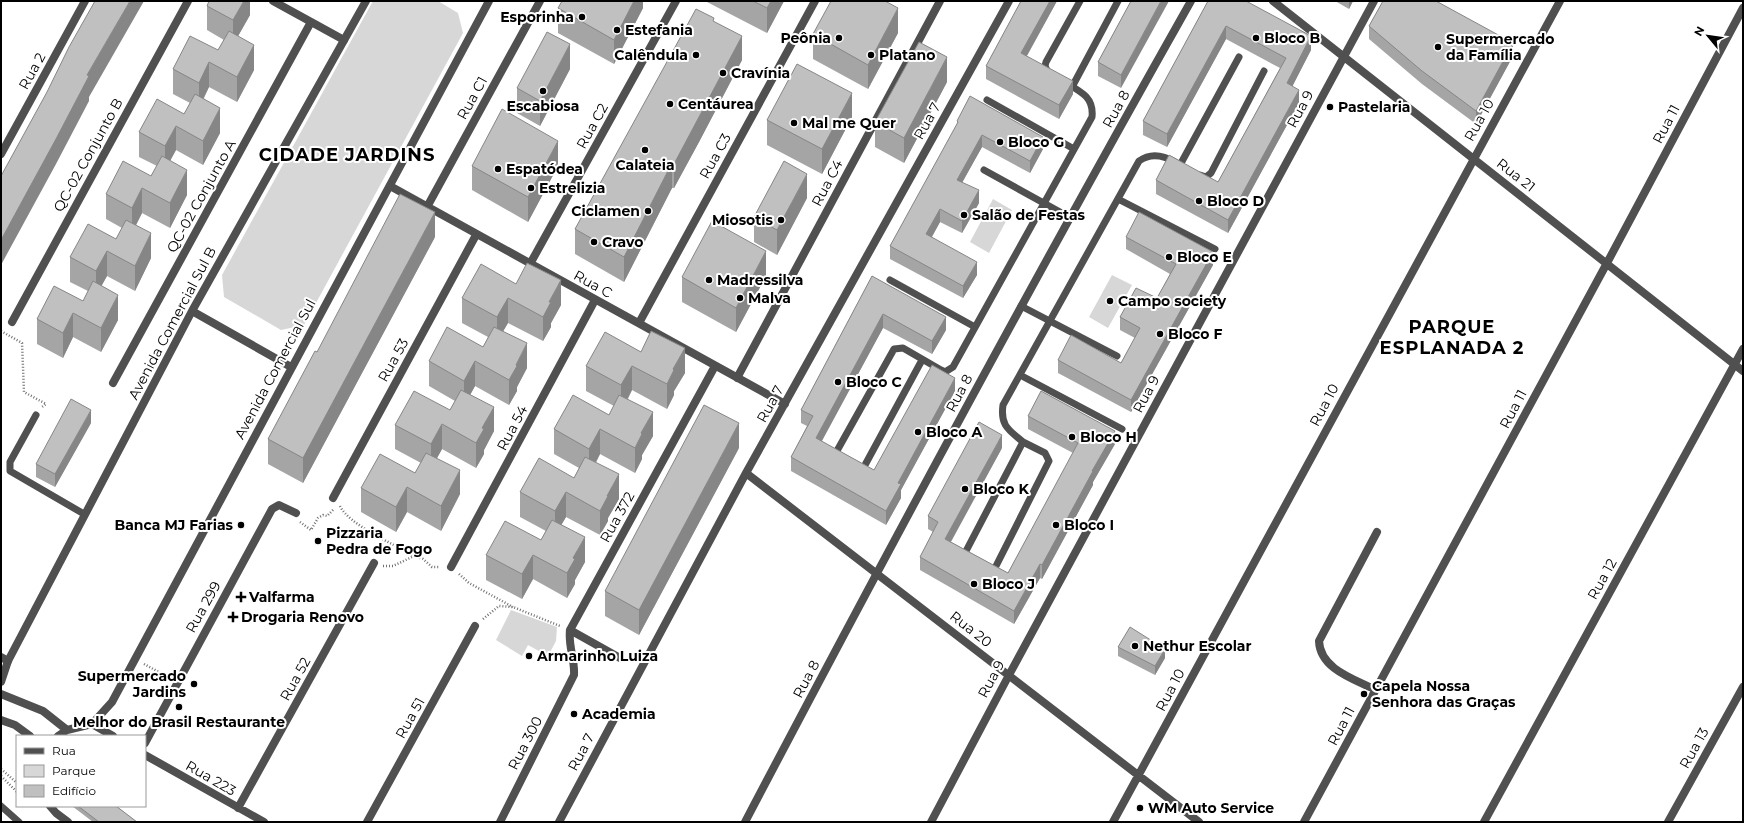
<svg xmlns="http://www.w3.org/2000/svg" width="1744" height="823" font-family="Montserrat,sans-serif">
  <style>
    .green { fill: #d7d7d7 }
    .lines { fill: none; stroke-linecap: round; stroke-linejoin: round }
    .path { stroke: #727272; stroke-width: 2.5; stroke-dasharray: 1 2; stroke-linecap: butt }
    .service { stroke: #505050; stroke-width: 7 }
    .minor { stroke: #505050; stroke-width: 8 }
    .tertiary { stroke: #505050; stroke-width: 8 }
    .wall { fill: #a5a5a5 }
    .shaded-wall { fill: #868686 }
    .building { fill: #c0c0c0; stroke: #868686 }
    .poi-dot { fill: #000; stroke: #fff; stroke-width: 1.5 }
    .labels { text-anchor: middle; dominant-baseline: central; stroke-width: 4; stroke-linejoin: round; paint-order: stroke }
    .poi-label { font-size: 14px; font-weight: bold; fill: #000; stroke: #fff; text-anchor: start }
    .street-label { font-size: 14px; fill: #000; stroke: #fff }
    .district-label { font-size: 18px; font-weight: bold; letter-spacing: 1px; fill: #000; stroke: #fff }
  </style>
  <rect width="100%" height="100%" fill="#fff"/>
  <path class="green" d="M373 1H438L458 13 463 33 304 325 281 330 224 297 222 275Z
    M993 199 1012 210 989 253 970 242Z
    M1112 275 1132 285 1108 328 1089 317Z
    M511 610 557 627 556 641 548 656 528 645 522 656 496 640Z"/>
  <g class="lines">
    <path class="path" d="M1 331 22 343 24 392 46 404 42 407
      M340 506C349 525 394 544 414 556
      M300 522 311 530 318 518 323 515 327 516 334 509
      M383 566H393L414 556 423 559 432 567H440
      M459 574 469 583 513 607
      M483 619 499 606 513 607 560 626
      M144 664 168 677
      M1 769 17 783
      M1 776 17 792"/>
    <path class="service" d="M1048 73 1045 66 1046 62 1080 1
      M1072 87 1118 1
      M987 100 1074 149
      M1180 165 1239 57
      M984 170 1069 217
      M1200 175 1206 177 1211 173 1264 71
      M1118 199 1215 249
      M890 280 975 327
      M1021 306 1117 356
      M1020 375 1122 429
      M36 415 10 462V471L84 514
      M838 449 894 349 903 348 941 370 945 372 953 367 1092 117C1094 98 1082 92 1066 83
      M865 465 922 360
      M965 553 1023 442C1009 430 1000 426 1003 405L1139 161C1150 153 1163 155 1175 162
      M995 568 1049 461 1045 453 1023 442
      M1 806 19 822"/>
    <path class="minor" d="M273 1 344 40
      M1273 1 1743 371
      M1 154 85 1
      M390 186 785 404
      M427 207 540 1
      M530 264 676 1
      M12 322 188 1
      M639 323 815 1
      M737 378 940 1
      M113 383 311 22
      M746 473 1199 822
      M333 498 476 235
      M451 567 595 300
      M1 657 8 661
      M620 658 570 630 715 366
      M1376 690C1354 679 1320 669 1319 641L1377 532
      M92 724 113 736
      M145 743 272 509 279 505 296 513
      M145 755 264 822
      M238 808 374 563
      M367 822 475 626
      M500 822 574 675C575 659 568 646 570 630
      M559 822 746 473 1009 1
      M745 822C890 546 1038 272 1191 1
      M931 822 1009 675 1374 1
      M1113 822 1560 1
      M1304 822 1607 263 1743 8
      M1484 822 1743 349
      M1668 822 1743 687"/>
    <path class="tertiary" d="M192 311 291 367
      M1 682 8 661 192 311 366 1
      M1 694 43 711 67 730
      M1 720 15 725 30 736
      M58 736 67 730 92 724 112 702 489 1
      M50 806 56 813 68 822"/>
  </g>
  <path class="wall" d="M250 1V15L238 36 254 70 237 102 209 87 204 98 220 133 203 165 176 150 170 161 187 195 170 228 142 213 136 225 151 258 135 291 107 276 101 286 118 320 101 352 73 337 63 358 37 344V319L83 301 88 291 70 282V257L116 239 122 228 106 219V194L151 176 157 166 139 157V132L184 114 190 103 173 94V69L218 50 224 40 207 30V6Z
    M643 1V8L614 64 558 33V8Z
    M707 1H784L767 33 707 2Z
    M1021 1H1057L1027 56 1073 94 1059 119 986 79V66Z
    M1131 1 1121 88 1098 76V62Z
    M1208 1 1311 50 1292 86 1299 103 1228 233 1156 194V180L1218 182 1280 68 1226 39 1167 147 1143 135V121Z
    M1335 1H1353L1349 9Z
    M714 22 742 60 699 142 674 188H672L624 282 575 254V229Z
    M1369 26 1513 56 1476 124 1422 84 1369 39Z
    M898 33 868 89 813 59V34Z
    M570 69 540 126 517 113V88Z
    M947 82 904 163 875 147V122Z
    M852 117 822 174 767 145V120Z
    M957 121 1043 149 1030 173 982 147 962 182 979 203 962 233 940 222 932 237 977 275 963 298 890 259V246L957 125Z
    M472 166H558L528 222 472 190Z
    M807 198 777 255 754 242V217Z
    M435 237 303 483 268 464V439L317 352Z
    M1126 237 1213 265 1131 412 1058 373V360L1121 363 1135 338 1120 330V317L1157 298 1170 274 1126 249Z
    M766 276 736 332 682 302V277Z
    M872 276 946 330 932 354 883 328 821 441 874 470 955 391 901 490V498L886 525 791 471V457L807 426 801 423V410Z
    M516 284 561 305 551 323V327L543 341 508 323 503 331 527 368 517 387V391L509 405 475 386 470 395 494 431 484 450V454L476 468 442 449 437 458 460 494 441 531 407 512 396 532 361 512V488L415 473 421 463 395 449V425L450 410 455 401 429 386V361L483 347 488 337 462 323V298Z
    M641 352 685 373 674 391V395L667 409 632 390 628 399 653 436 642 455V459L635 473 600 454 596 463 619 499 608 518V521L600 535 566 517 561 525 585 562 575 580V584L567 598 533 579 522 599 486 580V555L541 540 546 531 520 517V492L574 478 579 468 554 454V429L609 415 614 406 586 391V366Z
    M1028 416 1115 444 1093 482V485L1042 579 1040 578 1014 624 920 570V557L933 532 928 529V516L1002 448 951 542 1008 573 1073 453 1028 429Z
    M91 423 55 487 36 477V464Z
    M739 448 639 635 605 616V591Z
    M1118 647 1165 658 1155 675 1118 656Z
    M72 806H116L137 822H93Z"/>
  <path class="shaded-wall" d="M130 1H144L89 97V101L56 164 1 265V240L87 75Z
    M244 1H250V15L233 45V20Z
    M634 1H643V8L614 64V40Z
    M771 1H784L767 33V8Z
    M1050 1H1057L1021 66V53Z
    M1161 1H1169L1121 88V75Z
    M1349 1H1353L1349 9Z
    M898 8V33L868 89V65Z
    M1226 26V39L1167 147V134Z
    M742 36V60L699 142 674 188V164Z
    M1311 36V50L1287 97V83Z
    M1513 43V56L1476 124V111Z
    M570 44V69L540 126V101Z
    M254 45V70L237 102V77Z
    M947 57V82L904 163V138Z
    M209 62V87L199 107V83Z
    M1073 81V94L1059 119V105Z
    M1299 90V103L1228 233V220Z
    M852 93V117L822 174V149Z
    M220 108V133L203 165V141Z
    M176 126V150L165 170V146Z
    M982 135V147L957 192V180Z
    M1043 137V149L1030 173V161Z
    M558 141V166L528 222V197Z
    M672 163V188L624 282V257Z
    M187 170V195L170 228V203Z
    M807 174V198L777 255V230Z
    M142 188V213L132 233V208Z
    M979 190V203L962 233V221Z
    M940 209V222L926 247V234Z
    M435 212V237L303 483V458Z
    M151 233V258L135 291V266Z
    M107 251V276L96 296V271Z
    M766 251V276L736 332V308Z
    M1213 252V265L1131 412V400Z
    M977 262V275L963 298V286Z
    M561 280V305L551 323V327L543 341V317L549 302Z
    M118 295V320L101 352V328Z
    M508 298V323L497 342V317Z
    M73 313V337L63 358V333Z
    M883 314V328L816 452V438Z
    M946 317V330L932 354V341Z
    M527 343V368L517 387V391L509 405V380L516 365Z
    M685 348V373L674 391V395L667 409V384L673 369Z
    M475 361V386L464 406V381Z
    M632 366V390L621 410V385Z
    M955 378V391L901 490V498L886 525V511L898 483Z
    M494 407V431L484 450V454L476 468V443L482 428Z
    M91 410V423L55 487V474Z
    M653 412V436L642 455V459L635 473V448L641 433Z
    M739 423V448L639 635V610Z
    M442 424V449L431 469V444Z
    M600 429V454L589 474V449Z
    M1115 431V444L1093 482V485L1042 579V565L1092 471Z
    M1002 435V448L945 552V539Z
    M460 470V494L441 531V506Z
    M619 474V499L608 518V521L600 535V511L607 496Z
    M407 487V512L396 532V507Z
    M566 492V517L555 536V511Z
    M585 537V562L575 580V584L567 598V573L573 558Z
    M533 555V579L522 599V574Z
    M1040 564V578L1014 624V611Z
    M1165 649V658L1155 675V666Z"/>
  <path class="building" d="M95 1H130L87 75 89 76 56 139 1 240V176L47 92 69 47Z
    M209 1H244L233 20 207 6Z
    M562 1H634L614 40 558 8Z
    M753 1H771L767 8Z
    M831 1H885L898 8 868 65 813 34Z
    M1021 1H1050L1021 53 1073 81 1059 105 986 66Z
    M1131 1H1161L1121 75 1098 62Z
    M1208 1H1246L1311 36 1287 83 1299 90 1228 220 1156 180 1169 155 1218 182 1286 58 1226 26 1167 134 1143 121Z
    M1383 1H1436L1513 43 1476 111 1422 71 1369 26Z
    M696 9 714 18 713 21 742 36 699 117 674 164 672 163 624 257 575 229Z
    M229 31 254 45 237 77 209 62 199 83 173 69 190 36 218 50Z
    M547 32 570 44 540 101 517 88Z
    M919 42 947 57 904 138 875 122Z
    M797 64 852 93 822 149 767 120Z
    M195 94 220 108 203 141 176 126 165 146 139 132 157 99 184 114Z
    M970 96 1043 137 1030 161 982 135 957 180 979 190 962 221 940 209 926 234 977 262 963 286 890 246 958 122 957 121Z
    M502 109 558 141 528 197 472 166Z
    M162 156 187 170 170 203 142 188 132 208 106 194 123 161 151 176Z
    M784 161 807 174 777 230 754 217Z
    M400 194 435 212 303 458 268 439 315 351 317 352Z
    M1139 212 1213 252 1131 400 1058 360 1071 335 1121 363 1140 328 1120 317 1136 288 1157 298 1176 264 1126 237Z
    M126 220 151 233 135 266 107 251 96 271 70 257 88 224 116 239Z
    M712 221 766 251 736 308 682 277Z
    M527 263 561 280 549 302H551L543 317 508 298 497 317 462 298 481 264 516 284Z
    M872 276 946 317 932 341 883 314 816 438 874 470 932 365 955 378 898 483 901 484 886 511 791 457 813 416 801 410Z
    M93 281 118 295 101 328 73 313 63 333 37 319 54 286 83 301Z
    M447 327 483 347 494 327 527 343 516 365 517 366 509 380 475 361 464 381 429 361Z
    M651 331 685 348 673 369 674 370 667 384 632 366 621 385 586 366 605 332 641 352Z
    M461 390 494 407 482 428 484 429 476 443 442 424 431 444 395 425 414 391 450 410Z
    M1041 391 1115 431 1092 471H1093L1042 565 1040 564 1014 611 920 557 938 522 928 516 979 422 1002 435 945 539 1008 573 1078 443 1028 416Z
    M573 395 609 415 619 395 653 412 641 433 642 434 635 448 600 429 589 449 554 429Z
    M71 399 91 410 55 474 36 464Z
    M704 405 739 423 639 610 605 591Z
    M426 453 460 470 441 506 407 487 396 507 361 488 380 454 415 473Z
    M585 457 619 474 607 496H608L600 511 566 492 555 511 520 492 539 458 574 478Z
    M552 520 585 537 573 558 575 559 567 573 533 555 522 574 486 555 505 521 541 540Z
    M1130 627 1165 649 1155 666 1118 647Z
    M78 806H116L137 822H99Z"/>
  <g class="poi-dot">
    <circle cx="582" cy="17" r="4"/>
    <circle cx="617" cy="30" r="4"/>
    <circle cx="839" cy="38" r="4"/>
    <circle cx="1256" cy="38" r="4"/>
    <circle cx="1438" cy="47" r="4"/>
    <circle cx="696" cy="55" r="4"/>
    <circle cx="871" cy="55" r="4"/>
    <circle cx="723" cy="73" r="4"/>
    <circle cx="543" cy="91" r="4"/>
    <circle cx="670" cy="104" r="4"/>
    <circle cx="1330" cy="107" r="4"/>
    <circle cx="794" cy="123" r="4"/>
    <circle cx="1000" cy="142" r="4"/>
    <circle cx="645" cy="150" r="4"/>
    <circle cx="498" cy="169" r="4"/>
    <circle cx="531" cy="188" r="4"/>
    <circle cx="1199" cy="201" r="4"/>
    <circle cx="648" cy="211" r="4"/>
    <circle cx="964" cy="215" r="4"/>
    <circle cx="781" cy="220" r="4"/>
    <circle cx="594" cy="242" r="4"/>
    <circle cx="1169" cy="257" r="4"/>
    <circle cx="709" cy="280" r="4"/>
    <circle cx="740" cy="298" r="4"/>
    <circle cx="1110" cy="301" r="4"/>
    <circle cx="1160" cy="334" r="4"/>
    <circle cx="838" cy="382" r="4"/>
    <circle cx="918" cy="432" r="4"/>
    <circle cx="1072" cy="437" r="4"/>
    <circle cx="965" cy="489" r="4"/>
    <circle cx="241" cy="525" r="4"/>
    <circle cx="1056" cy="525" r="4"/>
    <circle cx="318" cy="541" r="4"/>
    <circle cx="974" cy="584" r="4"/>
    <path d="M239 591h4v4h4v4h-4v4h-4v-4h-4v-4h4z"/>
    <path d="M231 611h4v4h4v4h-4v4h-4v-4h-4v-4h4z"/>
    <circle cx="1135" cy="646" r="4"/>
    <circle cx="529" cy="656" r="4"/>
    <circle cx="194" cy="684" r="4"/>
    <circle cx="1364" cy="694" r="4"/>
    <circle cx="179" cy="707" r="4"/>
    <circle cx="574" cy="714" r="4"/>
    <circle cx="1140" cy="808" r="4"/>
  </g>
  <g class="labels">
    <g class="poi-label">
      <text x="574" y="17" text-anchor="end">Esporinha</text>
      <text x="625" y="30">Estefania</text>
      <text x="831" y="38" text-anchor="end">Peônia</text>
      <text x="1264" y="38">Bloco B</text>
      <text x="1446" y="39">Supermercado<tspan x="1446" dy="16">da Família</tspan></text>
      <text x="688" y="55" text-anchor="end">Calêndula</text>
      <text x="879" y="55">Platano</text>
      <text x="731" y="73">Cravínia</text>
      <text x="678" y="104">Centáurea</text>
      <text x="543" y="106" text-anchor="middle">Escabiosa</text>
      <text x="1338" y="107">Pastelaria</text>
      <text x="802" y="123">Mal me Quer</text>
      <text x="1008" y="142">Bloco G</text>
      <text x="645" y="165" text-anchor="middle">Calateia</text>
      <text x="506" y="169">Espatódea</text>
      <text x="539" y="188">Estrelizia</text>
      <text x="1207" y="201">Bloco D</text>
      <text x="640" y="211" text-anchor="end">Ciclamen</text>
      <text x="972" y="215">Salão de Festas</text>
      <text x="773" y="220" text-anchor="end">Miosotis</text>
      <text x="602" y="242">Cravo</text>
      <text x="1177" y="257">Bloco E</text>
      <text x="717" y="280">Madressilva</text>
      <text x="748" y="298">Malva</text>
      <text x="1118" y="301">Campo society</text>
      <text x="1168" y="334">Bloco F</text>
      <text x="846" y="382">Bloco C</text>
      <text x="926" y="432">Bloco A</text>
      <text x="1080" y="437">Bloco H</text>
      <text x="973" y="489">Bloco K</text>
      <text x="233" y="525" text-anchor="end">Banca MJ Farias</text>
      <text x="1064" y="525">Bloco I</text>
      <text x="326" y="533">Pizzaria<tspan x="326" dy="16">Pedra de Fogo</tspan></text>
      <text x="982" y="584">Bloco J</text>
      <text x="249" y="597">Valfarma</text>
      <text x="241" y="617">Drogaria Renovo</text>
      <text x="1143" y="646">Nethur Escolar</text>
      <text x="537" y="656">Armarinho Luiza</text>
      <text x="186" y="676" text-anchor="end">Supermercado<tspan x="186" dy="16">Jardins</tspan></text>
      <text x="1372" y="686">Capela Nossa<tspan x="1372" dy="16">Senhora das Graças</tspan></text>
      <text x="582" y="714">Academia</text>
      <text x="179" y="722" text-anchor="middle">Melhor do Brasil Restaurante</text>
      <text x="1148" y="808">WM Auto Service</text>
    </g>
    <g class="street-label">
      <text transform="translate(32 71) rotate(-61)">Rua 2</text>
      <text transform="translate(472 98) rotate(-61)">Rua C1</text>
      <text transform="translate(1116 109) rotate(-61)">Rua 8</text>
      <text transform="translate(1300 109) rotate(-62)">Rua 9</text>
      <text transform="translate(1479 120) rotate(-61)">Rua 10</text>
      <text transform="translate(927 121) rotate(-61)">Rua 7</text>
      <text transform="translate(1666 124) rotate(-62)">Rua 11</text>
      <text transform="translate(592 126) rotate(-61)">Rua C2</text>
      <text transform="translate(88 155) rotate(-61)">QC-02 Conjunto B</text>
      <text transform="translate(715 156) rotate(-61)">Rua C3</text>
      <text transform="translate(1516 175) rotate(38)">Rua 21</text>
      <text transform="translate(827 183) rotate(-62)">Rua C4</text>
      <text transform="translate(201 196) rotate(-61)">QC-02 Conjunto A</text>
      <text transform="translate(593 284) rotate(29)">Rua C</text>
      <text transform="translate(172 323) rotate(-62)">Avenida Comercial Sul B</text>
      <text transform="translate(393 360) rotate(-61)">Rua 53</text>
      <text transform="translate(275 369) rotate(-62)">Avenida Comercial Sul</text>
      <text transform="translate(959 393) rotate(-62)">Rua 8</text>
      <text transform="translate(1146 394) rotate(-62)">Rua 9</text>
      <text transform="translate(770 404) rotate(-61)">Rua 7</text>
      <text transform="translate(1324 405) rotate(-62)">Rua 10</text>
      <text transform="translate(1513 409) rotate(-62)">Rua 11</text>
      <text transform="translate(512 428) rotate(-62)">Rua 54</text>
      <text transform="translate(617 517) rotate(-61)">Rua 372</text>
      <text transform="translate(1602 579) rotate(-61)">Rua 12</text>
      <text transform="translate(203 607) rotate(-61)">Rua 299</text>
      <text transform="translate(971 629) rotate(38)">Rua 20</text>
      <text transform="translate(295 679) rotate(-61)">Rua 52</text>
      <text transform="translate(806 679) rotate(-62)">Rua 8</text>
      <text transform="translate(991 679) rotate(-62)">Rua 9</text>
      <text transform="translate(1170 690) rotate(-62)">Rua 10</text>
      <text transform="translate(410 718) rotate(-61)">Rua 51</text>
      <text transform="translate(1341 726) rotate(-62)">Rua 11</text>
      <text transform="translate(525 743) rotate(-63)">Rua 300</text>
      <text transform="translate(1694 748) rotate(-61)">Rua 13</text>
      <text transform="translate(581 752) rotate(-62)">Rua 7</text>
      <text transform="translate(211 778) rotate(30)">Rua 223</text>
    </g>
    <g class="district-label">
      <text x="347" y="155">CIDADE JARDINS</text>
      <text x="1452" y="327">PARQUE<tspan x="1452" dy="21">ESPLANADA 2</tspan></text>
    </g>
  </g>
  <rect width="1744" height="823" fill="none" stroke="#000000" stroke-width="4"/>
  <rect x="16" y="735" width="130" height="72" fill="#ffffff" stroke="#999999"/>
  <rect x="24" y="748" width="20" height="6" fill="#505050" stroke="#999999"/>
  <text x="52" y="755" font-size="12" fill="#000000">Rua</text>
  <rect x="24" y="765" width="20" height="12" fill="#d7d7d7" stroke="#999999"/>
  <text x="52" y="775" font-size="12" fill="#000000">Parque</text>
  <rect x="24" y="785" width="20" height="12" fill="#c0c0c0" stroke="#999999"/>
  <text x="52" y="795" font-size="12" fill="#000000">Edifício</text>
  <g transform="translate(1708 36) rotate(299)" stroke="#ffffff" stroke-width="3" paint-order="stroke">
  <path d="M0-3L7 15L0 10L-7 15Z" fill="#000000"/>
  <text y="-6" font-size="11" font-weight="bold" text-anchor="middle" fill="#000000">N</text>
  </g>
</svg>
